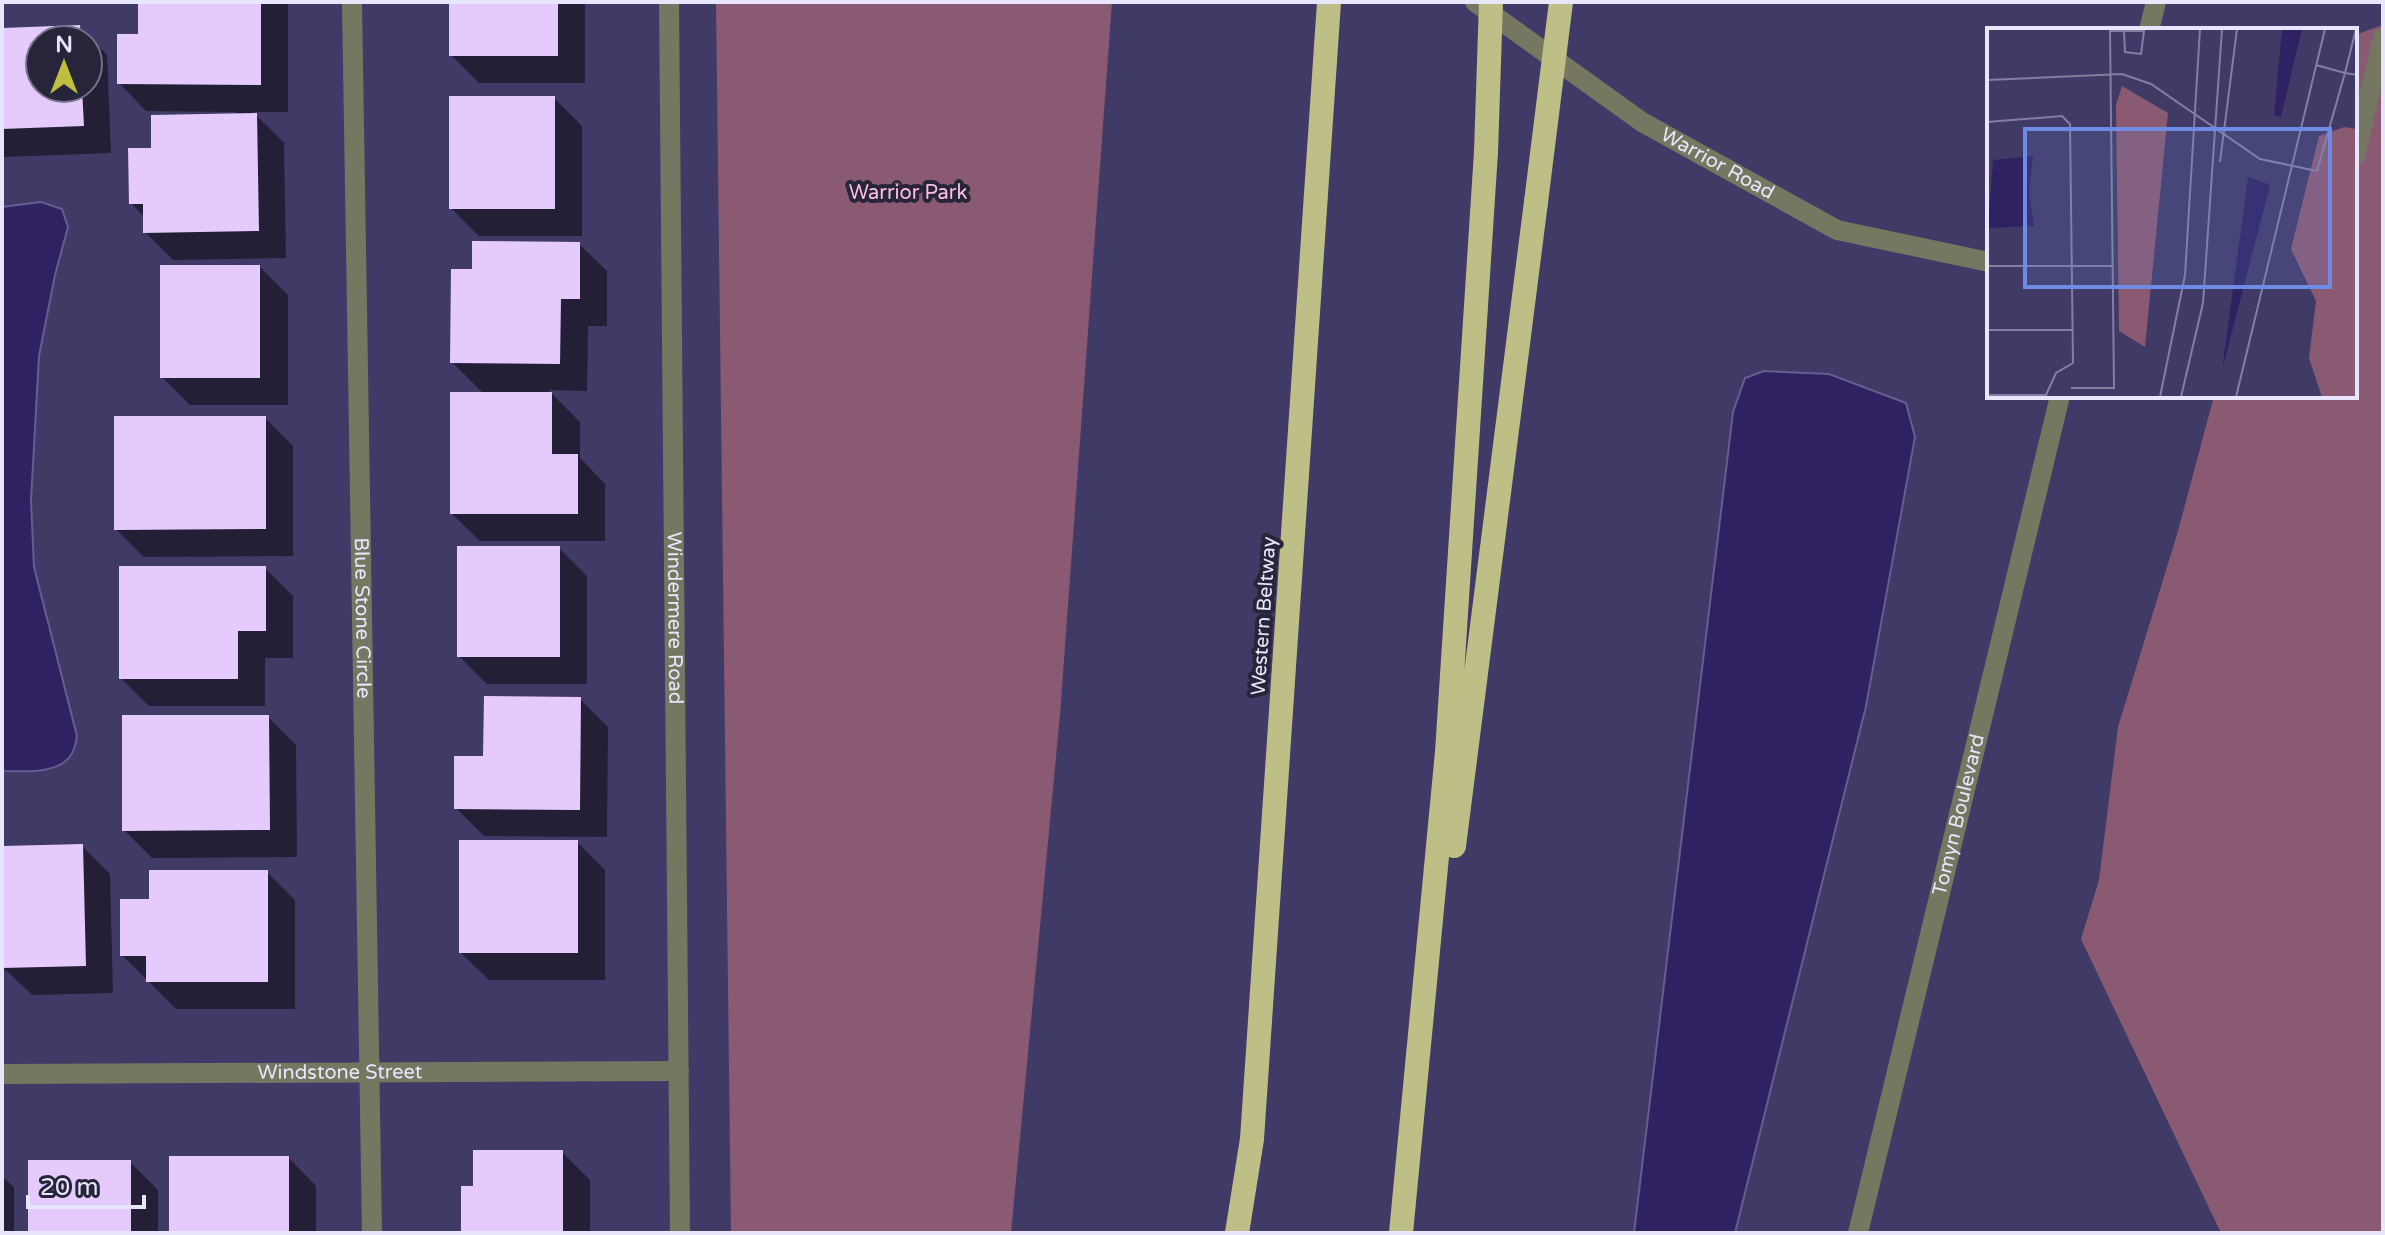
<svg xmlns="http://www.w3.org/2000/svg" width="2385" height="1235" font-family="'Varela Round',sans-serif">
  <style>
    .green { fill: #895a72 }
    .water { fill: #302262; stroke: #675d90; stroke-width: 2 }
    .shadow { fill: #0007; fill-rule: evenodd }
    .building { fill: #e5cbfd }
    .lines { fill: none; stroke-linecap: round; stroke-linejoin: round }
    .minor { stroke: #767760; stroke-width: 20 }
    .highway { stroke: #bebf87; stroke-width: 24 }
    .highway-bridge { stroke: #bebf87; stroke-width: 24 }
    .labels { text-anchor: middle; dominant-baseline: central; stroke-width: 8; stroke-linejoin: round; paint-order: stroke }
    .street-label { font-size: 20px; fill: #e7e6fc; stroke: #272539 }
    .park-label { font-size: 20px; fill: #febedd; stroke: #272539 }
    .inset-road { fill: none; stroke: #837fa2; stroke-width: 2 }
    .view { fill: #6e8be6; fill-opacity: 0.15; stroke: #6e8be6; stroke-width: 4 }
    .inset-edge { fill: none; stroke: #e7e6fc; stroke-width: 4 }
  </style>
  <rect width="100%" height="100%" fill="#403a66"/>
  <path class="green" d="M716 2H1112L1060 715 1011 1233H731Z
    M2383 25V1233H2221L2081 939 2099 880 2118 727 2178 531 2214 396H2355V35Z"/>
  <path class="water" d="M41 202 62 209 68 227 55 275 39 356 31 501 34 567 77 736C76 741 75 750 71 755 58 775 23 771 2 771V207Z
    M1764 371 1829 374 1906 403 1915 437 1866 706 1735 1233H1634L1733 412 1745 378Z"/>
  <path class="shadow" d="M140 2H288V112H253L284 143 286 258 173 260 145 232V218L131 203 153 150 236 116V112L146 111 119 83 140 36Z
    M451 2H585V83H479L451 55Z
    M79 27 107 55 111 153 3 157 2 30ZM40 40H88V88H40Z
    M554 98 582 126V236H479L451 208Z
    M579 244 607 271V326H588L587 391 548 390 580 422V458L605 484V541H480L452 514 484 394 452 362 474 271Z
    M260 267 288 295V405H190L162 377Z
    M265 418 293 446V556L144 557 116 529Z
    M559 548 587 576V684H487L459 656Z
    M265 568 293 596V658H265V706H149L121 678Z
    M580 699 608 727 607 837 484 836 456 808 485 758Z
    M268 717 296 745 297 857 152 858 124 830Z
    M577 842 605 870V980H489L461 953Z
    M82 846 110 874 113 993 32 995 7 971 2 969V848Z
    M267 872 295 900V1009H176L122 955 151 901Z
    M562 1152 590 1180V1233H463L475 1188Z
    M289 1158 316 1186V1233H171Z
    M130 1162 158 1190V1233H30Z
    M2 1176 14 1187V1233H2Z"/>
  <path class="building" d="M138 2H261V85L117 84V34H138Z
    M449 2H558V56H449Z
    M80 25 81 40H40V88H82L84 126 2 129V28Z
    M449 96H555V209H449Z
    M257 113 259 231 143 233V204H129L128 148H151V115Z
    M472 241 580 242V299H561L560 364 450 363 451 269H472Z
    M160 265H260V378H160Z
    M450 392H552V454H578V514H450Z
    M114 416H266V529L114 530Z
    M457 546H560V657H457Z
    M119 566H266V631H238V679H119Z
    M484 696 581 697 580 810 454 809V756H483Z
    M122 715H269L270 830 122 831Z
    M459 840H578V953H459Z
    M83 844 86 966 2 968V846Z
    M149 870H268V982H146V956H120V899H149Z
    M473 1150H563V1233H461V1186H473Z
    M169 1156H289V1233H169Z
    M28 1160H131V1233H28Z"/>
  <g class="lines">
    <g class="minor">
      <path id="s1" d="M352 2 372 1233"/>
      <path id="s2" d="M669 2 680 1233"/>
      <path id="s3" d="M1475 2 1642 122 1837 230 1989 262"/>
      <path d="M2149 30 2156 2"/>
      <path d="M2355 155 2383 38"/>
      <path id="s4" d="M2 1074 679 1071"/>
      <path id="s5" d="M1858 1233 2060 396"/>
    </g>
    <path class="highway" d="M1454 846 1536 202
      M1237 1233 1252 1139 1329 2
      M1401 1233 1447 752 1486 152"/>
    <path class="highway-bridge" d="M1486 152 1491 2
      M1536 202 1561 2"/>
  </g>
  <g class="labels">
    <g class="street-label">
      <text stroke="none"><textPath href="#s3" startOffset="292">Warrior Road</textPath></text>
      <text transform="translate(1264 616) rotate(-86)">Western Beltway</text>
      <text stroke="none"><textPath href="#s1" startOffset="616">Blue Stone Circle</textPath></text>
      <text stroke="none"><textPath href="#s2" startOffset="616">Windermere Road</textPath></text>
      <text stroke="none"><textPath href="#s5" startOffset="430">Tomyn Boulevard</textPath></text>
      <text stroke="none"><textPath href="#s4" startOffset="338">Windstone Street</textPath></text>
    </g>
    <g class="park-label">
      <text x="908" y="193">Warrior Park</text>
    </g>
  </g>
  <g transform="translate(1987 28)">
    <rect width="370" height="370" fill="#403a66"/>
    <path d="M135 58 181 85 158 319 132 303 129 77ZM357 99 370 101V369H335L322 330 329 273 304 221 332 108Z" fill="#895a72"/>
    <path d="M295 1H315L294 89 287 87ZM46 128 42 165 47 198 1 200 6 132ZM261 149 283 157 236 339V335Z" fill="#302262"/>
    <path class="inset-road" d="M123 3H157L154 26 138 24 137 3M329 37 358 45 369 1M0 52 135 46 164 56 273 131 330 143 358 45 370 47M0 94 75 88 83 96 86 335 69 345 59 367H0M233 134 250 1M0 238H125M0 302H86M84 360H127L123 1M173 369 198 247 213 1M194 369 216 275 235 1M249 369 338 1"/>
    <path class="view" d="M38 101H343V259H38Z"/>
    <rect width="370" height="370" class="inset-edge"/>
  </g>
  <rect width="2385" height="1235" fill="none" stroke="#e7e6fc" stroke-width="8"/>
  <g transform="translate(64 64)"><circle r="38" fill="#272539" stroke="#747287" stroke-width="2"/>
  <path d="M0-6L14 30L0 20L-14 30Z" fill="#c0be40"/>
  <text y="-12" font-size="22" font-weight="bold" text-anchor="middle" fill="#e7e6fc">N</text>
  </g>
  <path d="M28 1195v12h116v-12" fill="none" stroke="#e7e6fc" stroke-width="4"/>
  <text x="40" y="1195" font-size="24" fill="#e7e6fc" stroke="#272539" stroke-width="6" paint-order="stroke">20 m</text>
</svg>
